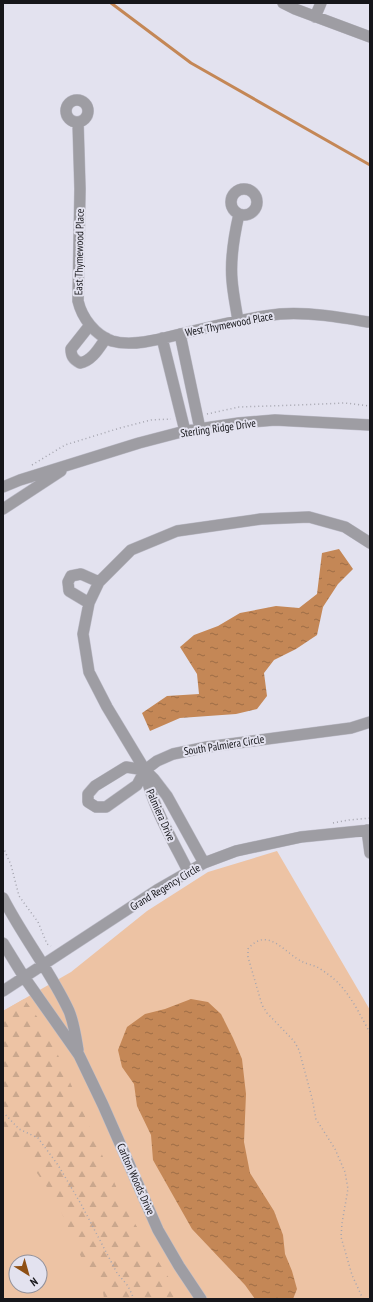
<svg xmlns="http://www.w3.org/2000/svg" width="373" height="1302" font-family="'PT Sans Narrow',sans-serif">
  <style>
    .green { fill: #edc3a4; fill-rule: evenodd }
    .forest { fill: url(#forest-firs) }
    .water { fill: url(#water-ripples) }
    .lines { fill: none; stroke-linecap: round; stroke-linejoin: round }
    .stream { stroke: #c48756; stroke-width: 3 }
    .minor-casing { stroke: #bebdc9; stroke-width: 12 }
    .path { stroke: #a5a5af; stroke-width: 1.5; stroke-dasharray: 1 3; stroke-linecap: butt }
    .minor { stroke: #9e9da3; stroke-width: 11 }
    .labels { text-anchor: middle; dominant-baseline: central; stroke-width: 4; stroke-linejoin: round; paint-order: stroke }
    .street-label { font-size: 11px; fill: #16161a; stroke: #e3e2ef }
  </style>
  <defs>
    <pattern id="forest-firs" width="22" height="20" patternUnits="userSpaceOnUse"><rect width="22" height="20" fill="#edc3a4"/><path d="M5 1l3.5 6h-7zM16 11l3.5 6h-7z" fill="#caa78d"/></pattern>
    <pattern id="water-ripples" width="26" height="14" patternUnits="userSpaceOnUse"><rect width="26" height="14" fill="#c48756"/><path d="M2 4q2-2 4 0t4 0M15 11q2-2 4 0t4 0" fill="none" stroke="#9e6d46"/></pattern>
  </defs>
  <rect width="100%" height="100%" fill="#e3e2ef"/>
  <path class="green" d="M277 851 370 1010V1299H3V1011L71 972 147 911 208 872ZM16 1262H40V1286H16Z"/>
  <path class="forest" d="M24 999 47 1030 126 1209 166 1274 186 1299H104L102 1284 85 1266 56 1200 3 1125V1011Z"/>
  <path class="water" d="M339 549 353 569 338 584 323 607 317 635 296 649 274 660 264 673 267 696 257 709 236 714 180 718 150 731 142 713 167 696 199 694 197 674 180 647 194 635 218 626 240 613 276 606 299 608 317 594 322 553Z
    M191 999 208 1002 221 1014 233 1038 242 1059 246 1094 244 1142 250 1173 274 1211 283 1235 285 1254 292 1271 297 1289 293 1299H255L245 1285 192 1229 153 1160 151 1135 137 1106 134 1084 122 1067 118 1050 127 1027 145 1014 165 1009Z"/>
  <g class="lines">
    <path class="stream" d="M111 3 191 63 370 165"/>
    <g class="minor-casing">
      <path id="minor" d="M283 3 295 9 370 37
        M315 17 321 3
        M66 111a11 11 0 1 1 22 0a11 11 0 1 1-22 0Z
        M78 122 80 189 78 301C82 318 95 335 112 341 136 348 170 336 193 331 222 324 251 317 280 314 310 312 339 317 368 322
        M231 202a13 13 0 1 1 26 0a13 13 0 1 1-26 0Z
        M238 321C236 307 233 294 232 280 230 258 234 236 239 214
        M90 325 71 349C71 356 73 359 80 363 92 361 99 348 106 338
        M180 334 200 429
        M162 338 185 431
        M3 487 20 480 139 443 185 431 239 423 275 420 370 425
        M3 509 61 471
        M89 603 69 591 68 582 71 576 81 574 99 582
        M145 770 126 767 95 786 88 794V802L96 807H106L137 785 145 770 157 761 173 754 207 747 351 728 370 722
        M145 771C152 806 172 839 188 871
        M367 830 370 853
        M204 863 167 796 154 779 145 770 107 707 89 672 83 634 89 603 99 582 131 550 177 531 261 519 309 517 345 527 370 543
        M3 898C23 937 51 972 69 1011 74 1023 76 1038 78 1050
        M3 943 24 977 79 1055 103 1105 158 1230 179 1266 201 1299
        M3 991 157 890 204 863 236 851 301 837 370 830"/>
    </g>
    <path class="path" d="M207 414 239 407 298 405 345 403 370 406
      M32 465 65 445 120 428 151 420 171 419
      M333 823 349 820 370 818
      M3 847 11 865 19 896 38 922 47 944 51 946
      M3 1112 19 1129 38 1138 58 1165 81 1204 117 1273 128 1286 134 1299
      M363 1299 352 1275 341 1237 342 1223 348 1189 345 1172 335 1149 316 1119 312 1098 299 1050 294 1041 267 1013 262 1005 248 957V949C268 925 285 954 303 962 307 964 312 965 317 967 324 971 334 978 339 984 351 996 362 1018 370 1033"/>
    <use href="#minor" class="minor"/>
  </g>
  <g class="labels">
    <g class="street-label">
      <text transform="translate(79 252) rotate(-89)">East Thymewood Place</text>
      <text transform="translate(229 324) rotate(-11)">West Thymewood Place</text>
      <text transform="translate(218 428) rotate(-8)">Sterling Ridge Drive</text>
      <text transform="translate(224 745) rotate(-9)">South Palmiera Circle</text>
      <text transform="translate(161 815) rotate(66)">Palmiera Drive</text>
      <text transform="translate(165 887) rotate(-31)">Grand Regency Circle</text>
      <text transform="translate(136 1179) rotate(66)">Carlton Woods Drive</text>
    </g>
  </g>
  <rect width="373" height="1302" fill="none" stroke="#16161a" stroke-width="8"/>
  <g transform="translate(28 1274) rotate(143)"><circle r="19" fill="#e3e2ef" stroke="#91909a"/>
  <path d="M0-3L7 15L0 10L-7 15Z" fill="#8e4f14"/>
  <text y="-6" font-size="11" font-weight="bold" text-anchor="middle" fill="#16161a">N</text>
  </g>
</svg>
